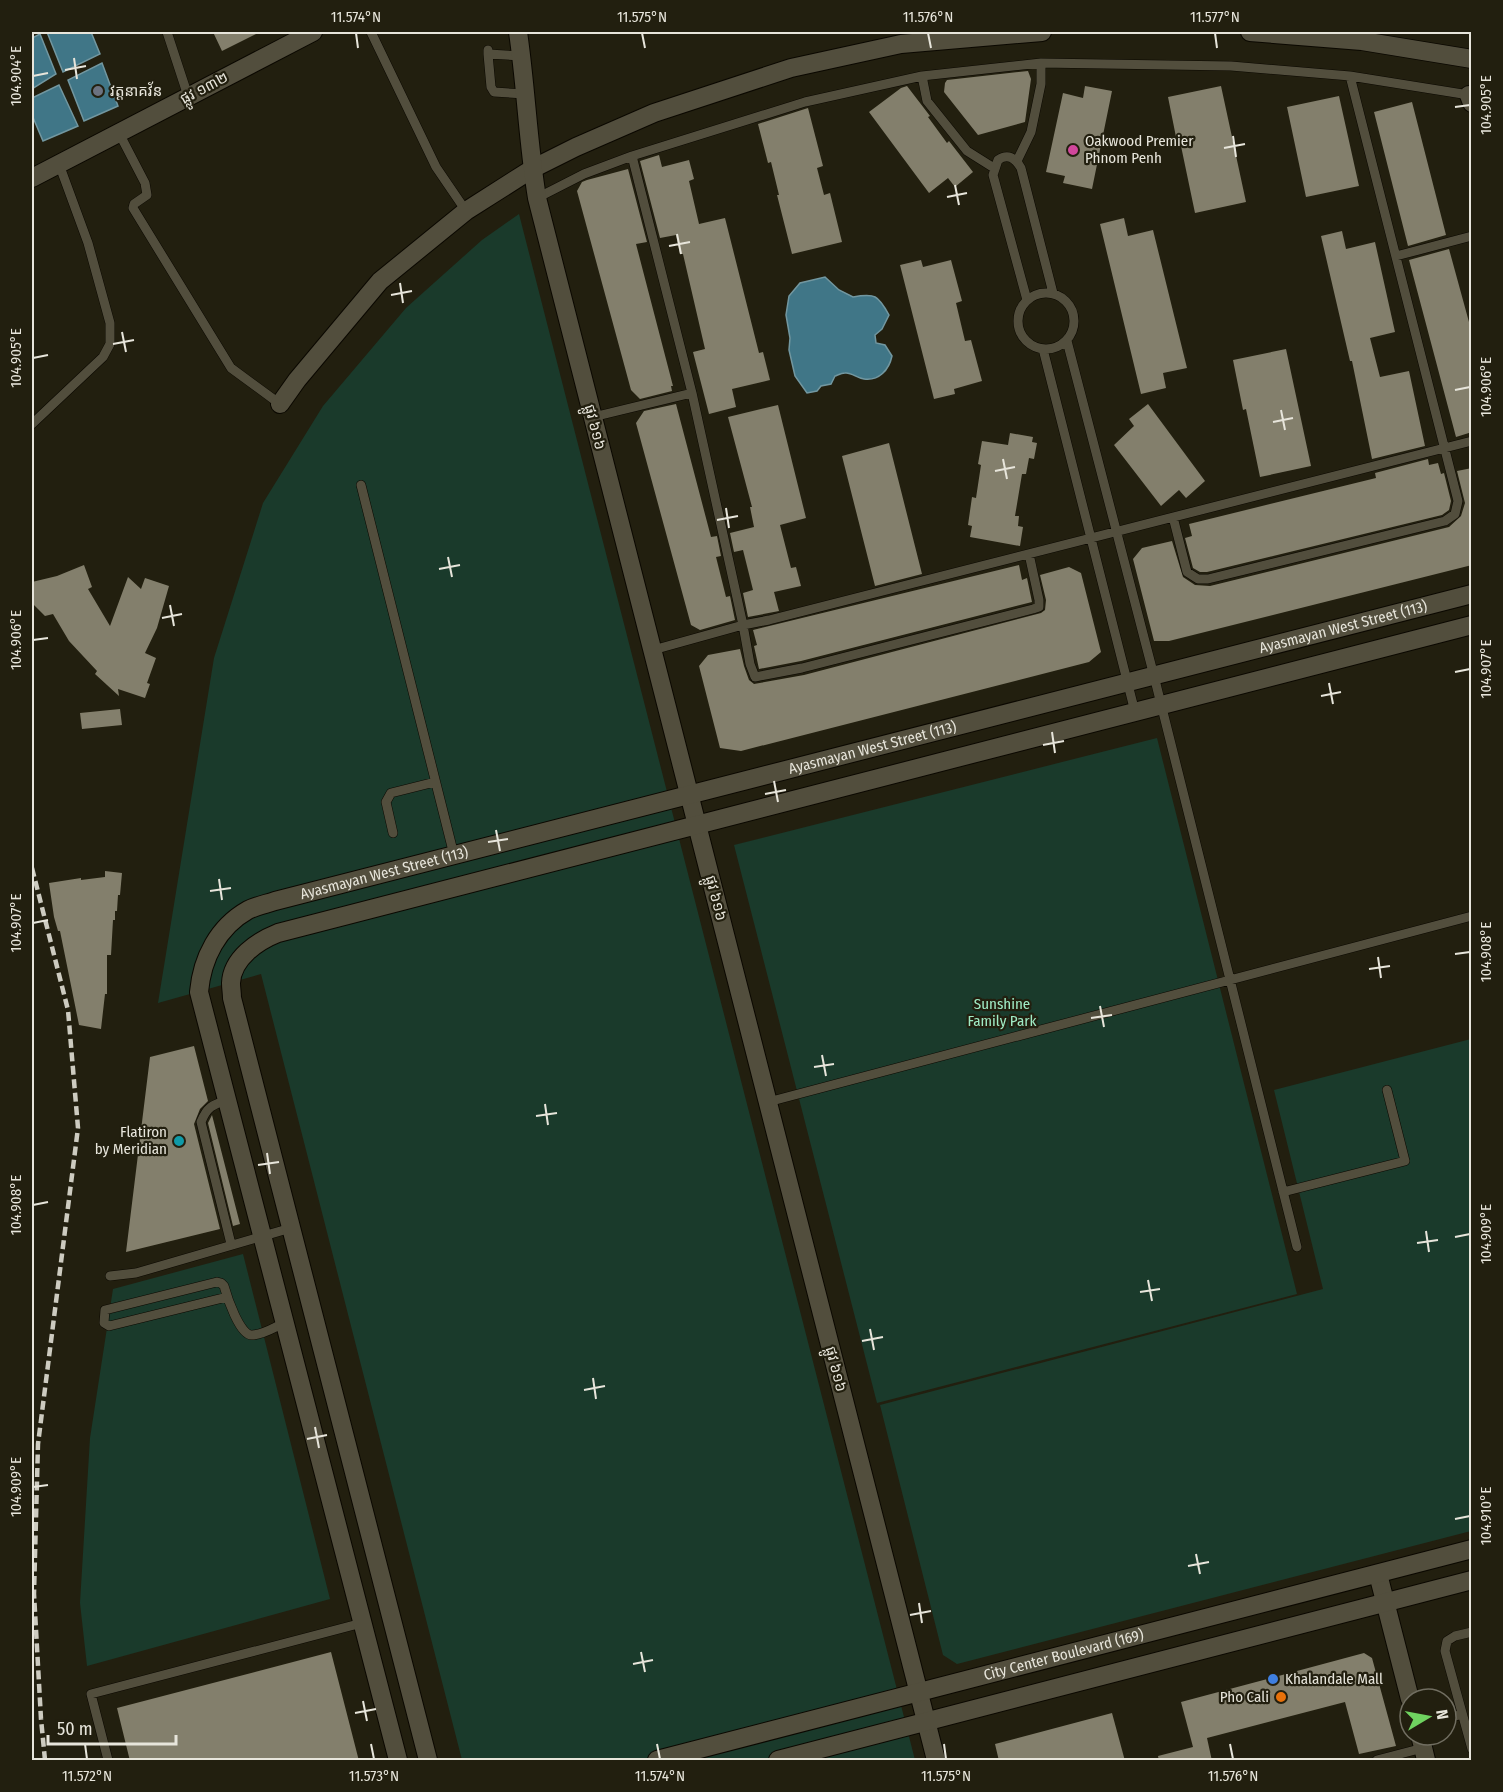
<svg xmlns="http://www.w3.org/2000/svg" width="1503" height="1792" font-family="'Fira Sans Condensed','Noto Sans Khmer',sans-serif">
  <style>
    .green { fill: #1a3a2b }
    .water { fill: #407687; stroke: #7297a0; stroke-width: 1.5 }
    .building { fill: #837f6c }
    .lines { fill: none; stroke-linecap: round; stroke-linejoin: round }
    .lane-casing { stroke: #0b0800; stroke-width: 10 }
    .street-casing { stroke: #0b0800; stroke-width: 20 }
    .secondary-casing { stroke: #0b0800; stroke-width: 20 }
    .lane { stroke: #524e3d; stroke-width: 9 }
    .street { stroke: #524e3d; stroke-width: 18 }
    .secondary { stroke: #524e3d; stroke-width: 18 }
    .rail { stroke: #cdcbc0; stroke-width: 4.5; stroke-dasharray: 9 4.5; stroke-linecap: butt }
    .ticks { fill: none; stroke: #e7e5db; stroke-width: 2 }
    .worship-dot { fill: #6b7280; stroke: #221f0f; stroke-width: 2 }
    .hotel-dot { fill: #d1479c; stroke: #221f0f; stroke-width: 2 }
    .culture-dot { fill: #0f9aa8; stroke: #221f0f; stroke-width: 2 }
    .shop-dot { fill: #3f7fe0; stroke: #221f0f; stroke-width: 2 }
    .food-dot { fill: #e8710a; stroke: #221f0f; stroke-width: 2 }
    .labels { text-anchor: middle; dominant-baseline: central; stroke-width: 4.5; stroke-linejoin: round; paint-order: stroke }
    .street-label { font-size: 15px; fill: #e7e5db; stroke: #221f0f }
    .poi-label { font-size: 15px; fill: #e7e5db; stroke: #221f0f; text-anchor: start }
    .park-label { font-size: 15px; fill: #9febc5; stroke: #221f0f }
    .neatline { fill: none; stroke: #e7e5db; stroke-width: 2 }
    .ticks-label { font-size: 15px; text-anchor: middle; fill: #e7e5db }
  </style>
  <rect width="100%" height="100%" fill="#221f0f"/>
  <path class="green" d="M519 214 915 1760H462L261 974 158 1003 214 658 263 503 323 406 406 308 482 240Z
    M1157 738 1297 1294 877 1403 734 845Z
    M1471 1039V1531L957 1664 943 1655 880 1405 1323 1289 1274 1090Z
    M243 1254 330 1599 87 1666 80 1603 90 1438 113 1289Z"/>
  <path class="water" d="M47 32H91L100 54 63 72Z
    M40 34 56 74 32 89V38Z
    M102 63 118 106 84 121 68 80Z
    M59 85 78 126 43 141 32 115V98Z
    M825 277 839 290 853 297C875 293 878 295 889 315L882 329 875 335 876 343 885 345 892 356C889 370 879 381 864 379 857 378 851 372 845 373 841 373 838 375 835 376L831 384 821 386 817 391 807 393 795 376 789 350 790 338 786 315 789 296 800 283Z"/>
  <path class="building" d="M213 32H260L222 51Z
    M1028 71 1031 79 1025 122 978 135 944 92 945 83 947 80Z
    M907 86 930 116 928 117 947 143 949 141 973 172 955 187 948 178 929 193 869 112 901 88Z
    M1085 86 1112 91 1092 189 1063 183 1065 176 1046 172 1063 93 1083 98Z
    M1221 86 1246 202 1195 213 1181 146 1178 147 1168 97Z
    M1339 96 1359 186 1306 197 1287 107Z
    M1412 102 1446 235 1408 246 1374 112Z
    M808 108 823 166 817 168 824 195 830 193 842 242 792 254 777 195H779L771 162 768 163 758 124Z
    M659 155 662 167 689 160 694 179 689 181 699 224 725 218 759 353 763 352 770 380 732 389 736 407 709 414 693 352 705 349 683 254H680L676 235 660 238 640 161Z
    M628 169 647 242 636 244 673 386H671L672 391 640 399 631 390 577 191 582 182 587 180Z
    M1124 218 1128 236 1153 230 1187 368 1163 373 1166 388 1141 394 1100 224Z
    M1342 231 1346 249 1375 242 1395 332 1370 338 1380 377 1409 371 1425 446 1372 459 1352 361H1350L1321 236Z
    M1449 249 1472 333V432L1456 437 1409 260Z
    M921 260 923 267 951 260 962 301 956 303 965 341 971 340 982 381 954 389 955 394 934 399 900 265Z
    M1286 349 1311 466 1260 477 1246 409 1243 410 1233 360Z
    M676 404 711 537 717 536 721 556 716 557 726 597 730 596 735 620 700 630 691 625 636 423 644 411Z
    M1148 404 1205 481 1186 498 1179 490 1161 506 1114 445 1134 426 1129 419Z
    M778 405 806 518 780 525 791 568 796 567 801 586 774 592 779 611 748 617 743 593 753 590 743 550 734 552 730 533 754 527 750 507H752L728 417Z
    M1010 433 1033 437 1032 442 1037 443 1034 459 1029 458 1026 474H1022L1015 516H1019L1018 526 1023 527 1020 546 970 537 972 526 968 525 972 497 976 498 981 465 978 464 982 441 1008 445Z
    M889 443 922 574 875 586 842 456Z
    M1428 459 1429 465 1438 463 1441 474 1444 473 1451 501 1449 510 1442 515 1207 572H1200L1193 568 1185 538 1192 536 1189 524 1376 478 1375 473Z
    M1472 468V565L1169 641H1154L1133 559 1142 548 1172 541 1183 577 1195 585 1210 586 1449 527 1461 516 1465 503 1457 471Z
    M84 565 92 587 88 589 110 626 128 577 141 589 145 578 169 586 157 628 145 653 156 658 147 683 150 684 145 698 118 689 119 696 95 674 97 671 69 641 53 614 45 616 32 603V582L57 576Z
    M1019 565 1022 580 1027 578 1032 602 801 661 759 669 754 646 757 645 753 630Z
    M1069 567 1081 573 1101 652 1089 662 741 751 720 748 699 666 708 655 740 649 744 666 749 680 754 684 804 675 1041 613 1045 610 1046 600 1040 575Z
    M120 709 122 725 82 729 80 713Z
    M105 871 122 873 120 895H118L117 911H115V920H113L111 955H107V994H105L101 1029 79 1025 60 931H58L54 917 49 883 81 878V880L105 877Z
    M194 1046 208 1101 200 1109 194 1124 220 1229 126 1252 150 1057Z
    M212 1115 240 1224 233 1226 208 1123Z
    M331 1652 359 1761H130L117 1708Z
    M1364 1653 1372 1658 1396 1746 1359 1754 1345 1702 1207 1738 1212 1761H1159L1158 1756 1193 1747 1181 1702Z
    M1112 1713 1125 1761H999L995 1744Z"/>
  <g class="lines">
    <g class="lane-casing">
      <path id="lane" d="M167 32 188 96
        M371 32 436 167 466 211
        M488 50V54L522 56
        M488 54 491 87 494 92 525 94
        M922 76 927 101 967 151 994 168
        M119 133 145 183 147 195 134 204 133 208 231 368 280 404
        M632 156 692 393 743 625 750 664 755 677 802 668 1033 609 1039 607V600L1029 554
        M1017 161 1031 132 1041 84V63
        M537 198 584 174 632 156 805 102 922 76 1041 63 1231 66 1350 76 1469 95
        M1396 256 1472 236
        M1018 321a28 28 0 1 1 56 0a28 28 0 1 1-56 0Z
        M1027 300 993 175 998 160C1008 153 1015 158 1021 168L1053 293
        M1067 341 1154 676 1297 1247
        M1043 349 1135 712
        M593 417 692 393
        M32 424 103 357 110 344V323L88 243 59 164
        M361 485 454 855
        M1173 517 1187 572 1198 579H1208L1445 521 1455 514 1458 501 1350 76
        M653 650 743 625 769 620 1472 441
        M393 833 386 802 391 793 435 782
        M227 1100C212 1105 207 1107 201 1122L231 1244
        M768 1102 1472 916
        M1283 1192 1405 1161 1387 1090
        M110 1276 136 1273 291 1228
        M227 1297 109 1326 104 1323 105 1310 217 1282 221 1283 224 1286C227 1297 240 1336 252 1335 263 1335 275 1327 284 1323
        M1472 1632 1455 1636 1447 1641 1445 1651 1472 1749
        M1446 1719 1462 1714
        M108 1760 91 1694 362 1623
        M1377 1760 1423 1748"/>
    </g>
    <g class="street-casing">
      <path id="street" d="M1250 32 1362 41 1472 59
        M1469 95 1472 103
        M280 404 297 380 380 281 466 211 532 169 576 147 654 113 791 68 901 44 1042 32
        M697 825 936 1760
        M1378 1574 1410 1699
        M1420 1735 1426 1760"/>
    </g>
    <g class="secondary-casing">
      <g id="secondary">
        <path d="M518 32C526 87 528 143 537 198L697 825"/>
        <path d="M32 178 313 32"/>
        <path id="s1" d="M398 1760 199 992C202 958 218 927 248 910 256 906 266 904 275 901L1472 594"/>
        <path d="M428 1760 232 998C232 993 231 988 231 983 232 958 258 941 278 933L1472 625"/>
        <path id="s2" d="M657 1760 1472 1549"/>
        <path d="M778 1760 1472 1580"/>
      </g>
    </g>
    <use href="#lane" class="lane"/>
    <use href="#street" class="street"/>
    <use href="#secondary" class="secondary"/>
    <path class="rail" d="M32 868 68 1010 78 1128 38 1444 34 1594 41 1719 45 1760"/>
  </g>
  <path class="ticks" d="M356 33 358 48M642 33 645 48M928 33 931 48M1215 33 1217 48M74 58 77 79M65 70 86 66M33 76 48 73M1455 107 1470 105M1233 136 1236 157M1224 148 1245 144M955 185 959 205M947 197 967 193M677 234 681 254M669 246 690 242M400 283 403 303M391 295 412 291M122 332 126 352M113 344 134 340M33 358 48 355M1455 390 1470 387M1281 410 1285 430M1273 422 1293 418M1003 459 1007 479M995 471 1015 467M726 508 729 528M717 520 738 516M448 557 452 577M439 569 460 565M170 605 174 626M162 618 182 614M33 640 48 638M1455 672 1470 669M1329 683 1333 704M1321 696 1341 692M1052 732 1055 753M1043 745 1064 741M774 781 778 802M765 794 786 790M496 830 500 851M488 842 508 839M219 879 222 900M210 891 231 888M33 923 48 920M1455 954 1470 952M1378 957 1381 978M1369 969 1390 966M1100 1006 1104 1027M1091 1018 1112 1015M822 1055 826 1076M814 1067 834 1064M545 1104 548 1125M536 1116 557 1113M267 1153 270 1174M258 1165 279 1162M33 1205 48 1202M1426 1231 1429 1252M1455 1237 1470 1234M1417 1243 1438 1240M1148 1280 1152 1301M1140 1292 1160 1289M870 1329 874 1350M862 1341 883 1337M593 1378 596 1399M584 1390 605 1386M315 1427 319 1448M307 1439 327 1435M33 1487 48 1485M1455 1519 1470 1516M1196 1554 1200 1574M1188 1566 1209 1562M919 1603 922 1623M910 1615 931 1611M641 1652 645 1672M633 1664 653 1660M363 1701 367 1721M355 1713 376 1709M85 1744 87 1759M371 1744 374 1759M657 1744 660 1759M944 1744 946 1759M1230 1744 1233 1759"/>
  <circle class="worship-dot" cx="98" cy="91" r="6"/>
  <circle class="hotel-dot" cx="1073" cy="150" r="6"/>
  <circle class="culture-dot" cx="179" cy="1141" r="6"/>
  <circle class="shop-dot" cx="1273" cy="1679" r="6"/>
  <circle class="food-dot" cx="1281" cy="1697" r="6"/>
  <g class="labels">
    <g class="street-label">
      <text transform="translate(204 88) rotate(-28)">ផ្លូវ ១៣២</text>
      <text transform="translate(595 427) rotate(76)">ផ្លូវ ៦១៦</text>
      <text stroke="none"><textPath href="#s1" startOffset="2024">Ayasmayan West Street (113)</textPath></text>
      <text stroke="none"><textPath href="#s1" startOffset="1538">Ayasmayan West Street (113)</textPath></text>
      <text stroke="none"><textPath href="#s1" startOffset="1034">Ayasmayan West Street (113)</textPath></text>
      <text transform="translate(716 898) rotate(76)">ផ្លូវ ៦១៦</text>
      <text transform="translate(836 1369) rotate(76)">ផ្លូវ ៦១៦</text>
      <text stroke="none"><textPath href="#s2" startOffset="420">City Center Boulevard (169)</textPath></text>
    </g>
    <g class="poi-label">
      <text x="110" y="91">វត្តនាគវ័ន</text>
      <text x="1085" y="141">Oakwood Premier<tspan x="1085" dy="17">Phnom Penh</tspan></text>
      <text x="167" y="1132" text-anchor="end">Flatiron<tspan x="167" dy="17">by Meridian</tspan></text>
      <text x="1285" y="1679">Khalandale Mall</text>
      <text x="1269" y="1697" text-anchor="end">Pho Cali</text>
    </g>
    <g class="park-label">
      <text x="1002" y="1004">Sunshine<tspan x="1002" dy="17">Family Park</tspan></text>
    </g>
  </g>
  <rect width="1503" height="1792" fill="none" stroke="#221f0f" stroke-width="66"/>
  <g transform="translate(1428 1717) rotate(80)"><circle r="28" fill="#221f0f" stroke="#716e61" stroke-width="1.5"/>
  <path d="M0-4.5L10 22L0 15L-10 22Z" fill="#6fd360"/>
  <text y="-9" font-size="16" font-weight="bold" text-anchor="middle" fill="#e7e5db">N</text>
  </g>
  <path d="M48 1735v9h128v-9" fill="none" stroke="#e7e5db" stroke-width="3"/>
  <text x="57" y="1735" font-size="18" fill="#e7e5db" stroke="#221f0f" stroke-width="4.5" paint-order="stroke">50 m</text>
  <rect x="33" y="33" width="1437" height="1726" class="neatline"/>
  <g class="ticks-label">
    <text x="356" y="22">11.574°N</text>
    <text x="642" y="22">11.575°N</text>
    <text x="928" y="22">11.576°N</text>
    <text x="1215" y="22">11.577°N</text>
    <text transform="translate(16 76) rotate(-90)" y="5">104.904°E</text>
    <text transform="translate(1486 105) rotate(-90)" y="5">104.905°E</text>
    <text transform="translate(16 358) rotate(-90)" y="5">104.905°E</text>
    <text transform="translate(1486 387) rotate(-90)" y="5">104.906°E</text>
    <text transform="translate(16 640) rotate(-90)" y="5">104.906°E</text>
    <text transform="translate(1486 669) rotate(-90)" y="5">104.907°E</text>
    <text transform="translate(16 923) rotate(-90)" y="5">104.907°E</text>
    <text transform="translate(1486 952) rotate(-90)" y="5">104.908°E</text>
    <text transform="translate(16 1205) rotate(-90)" y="5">104.908°E</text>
    <text transform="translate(1486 1234) rotate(-90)" y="5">104.909°E</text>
    <text transform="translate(16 1487) rotate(-90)" y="5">104.909°E</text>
    <text transform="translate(1486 1516) rotate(-90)" y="5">104.910°E</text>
    <text x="87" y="1781">11.572°N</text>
    <text x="374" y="1781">11.573°N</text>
    <text x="660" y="1781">11.574°N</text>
    <text x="946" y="1781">11.575°N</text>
    <text x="1233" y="1781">11.576°N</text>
  </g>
</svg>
